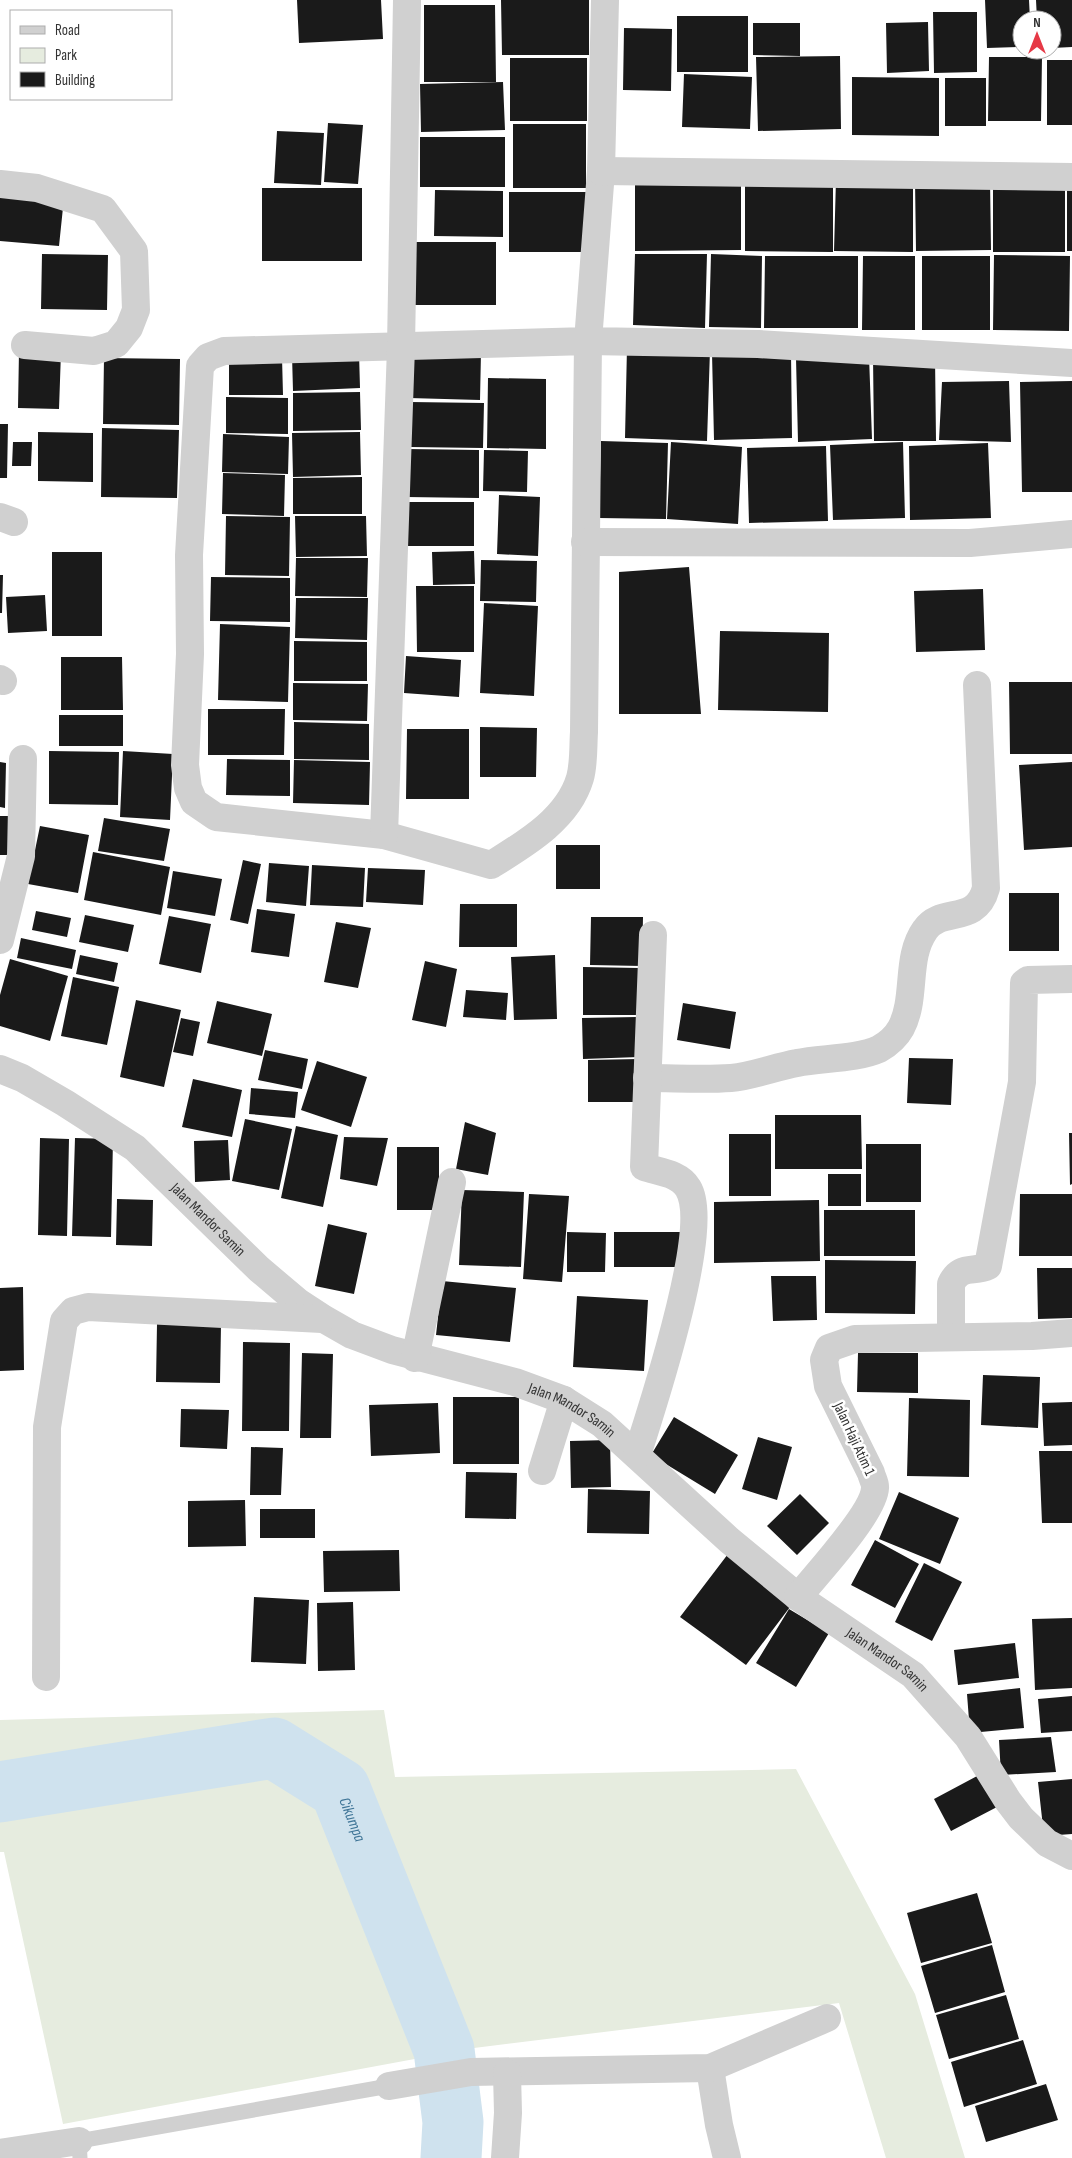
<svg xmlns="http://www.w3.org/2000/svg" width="1072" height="2158" font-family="'Sofia Sans Condensed',sans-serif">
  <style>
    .green { fill: #e6ecdf }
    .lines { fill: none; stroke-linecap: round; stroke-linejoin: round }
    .river { stroke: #cfe2ee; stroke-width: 61 }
    .building { fill: #1a1a1a }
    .service { stroke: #d0d0d0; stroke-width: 15 }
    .minor { stroke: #d0d0d0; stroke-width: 28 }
    .labels { text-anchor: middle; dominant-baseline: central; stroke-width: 5; stroke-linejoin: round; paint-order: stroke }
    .street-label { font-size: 15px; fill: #333; stroke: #fff }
    .water-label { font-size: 16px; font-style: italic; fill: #3f7597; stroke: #fff }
  </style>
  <rect width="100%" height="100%" fill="#fff"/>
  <path class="green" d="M384 1710 395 1777 796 1769 915 1994 965 2158H886L839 2003 474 2048 63 2124 4 1852H0V1720Z"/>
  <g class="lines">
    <path class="river" id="s1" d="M0 1792 274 1748 340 1789 444 2050 453 2122 451 2158"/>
  </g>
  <path class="building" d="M297 0H381L383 39 299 43Z
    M501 0H589V55H502Z
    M985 0H1029L1030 20H1022V47L987 48Z
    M1036 0H1072V47L1052 48V20H1037Z
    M424 5H495L496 82H424Z
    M933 12H977V72L934 73Z
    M677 16H748V72H677Z
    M928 22 929 71 887 73 886 23Z
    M753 23H800V56L753 55Z
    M624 28 672 29 671 91 623 90Z
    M840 56 841 129 758 131 756 57Z
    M989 57H1042L1041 121H988Z
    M510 58H587V121H510Z
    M1047 60H1072V125H1047Z
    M684 74 752 77 750 129 682 127Z
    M852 77 939 78V136L852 135Z
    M945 78H986V126H945Z
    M503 82 505 130 421 132 420 84Z
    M328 123 363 125 358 184 324 182Z
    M513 124H586V188H513Z
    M277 131 324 133 321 185 274 183Z
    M420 137H505V187H420Z
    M635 175 741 176V250L635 251Z
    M745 175H833V252L745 251Z
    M836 179 913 180V252L834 251Z
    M990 179 991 250 916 251 915 180Z
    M993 179H1065V252H993Z
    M1067 180H1072V251H1067Z
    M262 188H362V261H262Z
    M435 190 503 191V237L434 236Z
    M0 192 64 198 59 246 0 241Z
    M509 192H587V252H509Z
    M413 242H496V305H413Z
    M42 254 108 255 107 310 41 309Z
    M635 254H707L705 328 633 325Z
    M711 254 762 256 761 328 709 327Z
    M994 255 1070 256 1069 331 993 330Z
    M765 256H858V328H764Z
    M863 256H915V330H862Z
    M922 256H990V330H922Z
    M627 347 710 350 707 441 625 438Z
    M19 351 61 352 59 409 18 408Z
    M410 351 481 352 480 400 409 398Z
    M791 352 792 438 714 440 712 353Z
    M359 353 360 388 293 391 292 355Z
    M869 356 872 439 798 442 796 358Z
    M873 356H935L936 441H874Z
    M229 357H282L283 395H229Z
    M104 358 180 359 179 425 103 424Z
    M488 378 546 379V449L487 448Z
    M1009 381 1011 442 939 440 942 382Z
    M1072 381V492H1022L1020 382Z
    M360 392 361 430 293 431V393Z
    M226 397 288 398V434L226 433Z
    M410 402 484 403 483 448 410 447Z
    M0 424H8L7 478H0Z
    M102 428 179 430 177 498 101 497Z
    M38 432 93 433V482L38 481Z
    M360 432 361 475 293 477 292 433Z
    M223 434 289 437 288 474 222 472Z
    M601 441 668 443 666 519 599 518Z
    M13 442H32L31 466H12Z
    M671 442 742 447 738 524 667 519Z
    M903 442 905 518 833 520 830 445Z
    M988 443 991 518 910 520 909 446Z
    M826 446 828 521 749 523 747 448Z
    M407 449 479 450V498L406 497Z
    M484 450 528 451 527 492 483 491Z
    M223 473 285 475 284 516 222 514Z
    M362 477V514H293V478Z
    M499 495 540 497 538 556 497 554Z
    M408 502H474V546H408Z
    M226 516 290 517 289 576 225 575Z
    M295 516H366L367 556 296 557Z
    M474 551 475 584 433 585 432 552Z
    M52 552H102V636H52Z
    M296 558H368L367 597 295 596Z
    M481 560 537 561 536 602 480 601Z
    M689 567 701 714H619V572Z
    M0 575H3L2 613H0Z
    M211 577 290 578V622L210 621Z
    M416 586H474V652H417Z
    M983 589 985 650 916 652 914 591Z
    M45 595 47 631 8 633 6 597Z
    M296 598H368L367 640 295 638Z
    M484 603 538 606 534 696 480 693Z
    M220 624 290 627 288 702 218 700Z
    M720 631 829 633 828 712 718 710Z
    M294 641 367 642V681H294Z
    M406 656 461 660 459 697 404 693Z
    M61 657H122L123 710H61Z
    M1009 682H1072V754H1010Z
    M293 683 368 684 367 721 293 720Z
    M208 709H285L284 755H208Z
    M59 715H123V746H59Z
    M294 722 369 724V760L294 759Z
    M480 727 537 728 536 777H480Z
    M407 729H469V799H406Z
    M49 751 119 752 118 805 49 804Z
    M123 751 173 754 170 820 120 817Z
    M227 759 290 760V796L226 795Z
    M294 760 370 762 369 805 293 803Z
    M0 762 6 763 5 808 0 807Z
    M1072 762V847L1024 850 1019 765Z
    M0 816H12L9 855H0Z
    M104 818 170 829 164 861 98 851Z
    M40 826 89 835 78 893 28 884Z
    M556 845H600V889H556Z
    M93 852 170 867 161 915 84 900Z
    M243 860 261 864 248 924 230 920Z
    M269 863 309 866 306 906 266 902Z
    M312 865 365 868 363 907 310 905Z
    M368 868 425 870 423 905 366 902Z
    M173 871 222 879 215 916 167 908Z
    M1009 893H1059V951H1009Z
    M460 904H517V947H459Z
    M257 909 295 914 289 957 251 952Z
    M36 911 71 918 67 937 32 930Z
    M85 915 134 925 128 952 79 942Z
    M169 916 211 924 201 973 159 964Z
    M591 917H643L642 966 590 965Z
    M336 922 371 928 358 988 324 982Z
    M21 938 76 950 72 969 17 958Z
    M80 955 118 963 114 982 76 974Z
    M555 955 557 1019 514 1020 511 957Z
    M10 959 68 976 50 1041 0 1026V995Z
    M425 961 457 969 446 1027 412 1020Z
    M583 967 639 968V1015H583Z
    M73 977 119 987 107 1045 61 1036Z
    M466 990 508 993 506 1020 463 1017Z
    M136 1000 181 1010 164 1087 120 1077Z
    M217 1001 272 1014 262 1056 207 1043Z
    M683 1003 736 1012 730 1049 677 1040Z
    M637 1017 639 1057 583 1059 582 1018Z
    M181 1018 200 1022 193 1056 173 1052Z
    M265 1050 308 1059 302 1089 258 1080Z
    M909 1058 953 1059 951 1105 907 1103Z
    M639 1059V1102H588V1060Z
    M317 1061 367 1077 351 1127 301 1110Z
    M193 1079 242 1090 232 1137 182 1127Z
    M251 1088 298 1092 295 1118 249 1114Z
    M775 1115H861L862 1169H775Z
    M245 1119 292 1129 279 1190 232 1181Z
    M465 1122 496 1133 488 1175 456 1169Z
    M296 1126 338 1135 323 1207 281 1198Z
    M1069 1133H1072V1184L1070 1185Z
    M729 1134H771V1196H729Z
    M344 1137 388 1138 377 1186 340 1179Z
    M40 1138 69 1139 67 1236 38 1235Z
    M75 1138 113 1139 111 1237 72 1236Z
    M228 1140 230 1180 195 1182 194 1141Z
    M866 1144H921V1202H866Z
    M397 1147H439V1210H397Z
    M828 1174H861V1206H828Z
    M462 1190 524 1192 521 1267 459 1265Z
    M529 1194 569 1196 562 1282 523 1279Z
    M1020 1194H1072V1256H1019Z
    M117 1199 153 1200 152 1246 116 1245Z
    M819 1200 820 1261 714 1263V1202Z
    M824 1210H915V1256H824Z
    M328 1224 367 1233 354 1294 315 1286Z
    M567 1232 606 1233 605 1272H567Z
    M614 1232H685V1267H614Z
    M825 1260 916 1261 915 1314 825 1313Z
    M1037 1268H1072V1318L1038 1319Z
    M771 1276H816L817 1320 773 1321Z
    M442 1281 516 1288 510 1342 436 1335Z
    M23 1287 24 1370 0 1371V1288Z
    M577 1296 648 1300 644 1371 573 1367Z
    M157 1324 221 1325 220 1383 156 1382Z
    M243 1342 290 1343 289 1431H242Z
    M302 1353 333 1354 331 1438H300Z
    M858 1353H918V1393L857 1392Z
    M983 1375 1040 1377 1038 1428 981 1425Z
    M453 1397H519V1464H453Z
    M909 1398 970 1400 969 1477 907 1476Z
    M1072 1402V1445L1044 1446 1042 1403Z
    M438 1403 440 1453 371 1456 369 1405Z
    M181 1409 229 1410 227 1449 180 1447Z
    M674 1417 738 1455 715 1494 651 1455Z
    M758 1437 792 1447 777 1500 742 1489Z
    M610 1440 611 1487 571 1488 570 1441Z
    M251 1447 283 1448 281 1495H250Z
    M1039 1451H1072V1523H1042Z
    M466 1472 517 1473 516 1519 465 1518Z
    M588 1489 650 1491 649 1534 587 1533Z
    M899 1492 959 1518 940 1564 879 1539Z
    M800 1494 829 1523 797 1555 767 1526Z
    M245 1500 246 1546 188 1547V1501Z
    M260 1509H315V1538H260Z
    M875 1540 919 1564 895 1608 851 1585Z
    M399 1550 400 1591 324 1592 323 1551Z
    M728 1554 793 1603 746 1665 680 1617Z
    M924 1563 962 1582 932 1641 895 1622Z
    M254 1597 309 1600 306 1664 251 1662Z
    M353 1602 355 1670 318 1671 317 1603Z
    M789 1609 829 1633 796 1687 756 1663Z
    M1072 1618V1688L1035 1690 1032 1619Z
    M1015 1643 1019 1678 958 1685 954 1650Z
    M1020 1688 1024 1728 970 1733 967 1694Z
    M1072 1696V1731L1041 1733 1038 1699Z
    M1051 1737 1056 1772 1001 1775 999 1740Z
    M979 1775 997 1807 951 1831 934 1799Z
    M1072 1779V1834L1044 1836 1038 1782Z
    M977 1893 992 1943 921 1963 907 1913Z
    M992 1945 1005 1992 935 2013 921 1966Z
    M1006 1995 1019 2039 949 2059 936 2015Z
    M1023 2040 1037 2084 964 2107 951 2062Z
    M1046 2084 1058 2120 986 2142 975 2106Z"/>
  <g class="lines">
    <path class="service" d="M80 2158 79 2141 389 2086"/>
    <g class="minor">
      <path d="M605 0 601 171 588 341 584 732C583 747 584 764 580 778 568 819 525 844 491 865L384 835 216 817 194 802 188 788 185 765 190 654 189 555 200 366 208 357 224 351 588 341 758 344 1072 363"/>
      <path d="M601 171 1072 177"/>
      <path d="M0 184 37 188 103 209 134 251 136 310 129 328 116 344 94 351 25 345"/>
      <path d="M0 517 14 522"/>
      <path d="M585 542 970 543 1072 534"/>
      <path d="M0 679 3 681"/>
      <path d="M384 835 401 347 407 0"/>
      <path d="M0 940 21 856 23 759"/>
      <path id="s2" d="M0 1069 22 1078 65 1103 135 1148 259 1269 298 1302 324 1319 352 1335 392 1350 515 1382 564 1400 602 1424 729 1540 798 1597 913 1675 968 1737 1008 1801 1021 1818 1047 1843 1072 1856"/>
      <path d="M647 1078C675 1078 703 1080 731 1078 753 1076 775 1067 797 1063 821 1058 857 1059 879 1049 888 1044 896 1037 901 1028 917 998 905 958 925 930 941 906 976 926 986 888L977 685"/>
      <path d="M951 1336V1284C960 1264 974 1273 988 1266L1022 1082 1024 983 1028 980 1072 979"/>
      <path d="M415 1358 452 1182"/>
      <path d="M637 1455C652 1408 712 1227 688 1188 679 1173 659 1172 644 1167L653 935"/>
      <path d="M542 1471 564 1400"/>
      <path d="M798 1597C815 1576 874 1513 875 1488 876 1484 872 1478 871 1473L828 1386 824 1360 829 1348 855 1339 1032 1336 1072 1333"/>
      <path d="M46 1677 47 1427 64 1321 73 1311 88 1307 322 1319"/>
      <path d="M710 2068 719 2125 727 2158"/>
      <path d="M389 2086 471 2072 710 2068 827 2018"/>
      <path d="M0 2153 79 2141"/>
      <path d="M505 2158 508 2113 507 2073"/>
    </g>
  </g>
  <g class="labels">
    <g class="street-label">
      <text stroke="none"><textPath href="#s2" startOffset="259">Jalan Mandor Samin</textPath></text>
      <text stroke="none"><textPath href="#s2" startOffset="678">Jalan Mandor Samin</textPath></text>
      <text transform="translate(854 1439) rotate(65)">Jalan Haji Atim 1</text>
      <text stroke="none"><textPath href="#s2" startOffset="1082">Jalan Mandor Samin</textPath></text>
    </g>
    <g class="water-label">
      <text stroke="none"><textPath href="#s1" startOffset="388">Cikumpa</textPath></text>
    </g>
  </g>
  <rect x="10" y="10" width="162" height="90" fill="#ffffff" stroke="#adadad"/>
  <rect x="20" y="26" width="25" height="8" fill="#d0d0d0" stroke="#adadad"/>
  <text x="55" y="35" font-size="15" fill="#333333">Road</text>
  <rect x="20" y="48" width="25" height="15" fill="#e6ecdf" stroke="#adadad"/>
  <text x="55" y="60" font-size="15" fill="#333333">Park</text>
  <rect x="20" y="72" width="25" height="15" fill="#1a1a1a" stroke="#adadad"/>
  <text x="55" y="85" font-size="15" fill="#333333">Building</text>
  <g transform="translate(1037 35)"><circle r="24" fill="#ffffff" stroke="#adadad"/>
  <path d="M0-4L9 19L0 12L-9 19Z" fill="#e63946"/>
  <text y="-8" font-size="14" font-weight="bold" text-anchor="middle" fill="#333333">N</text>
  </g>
</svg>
